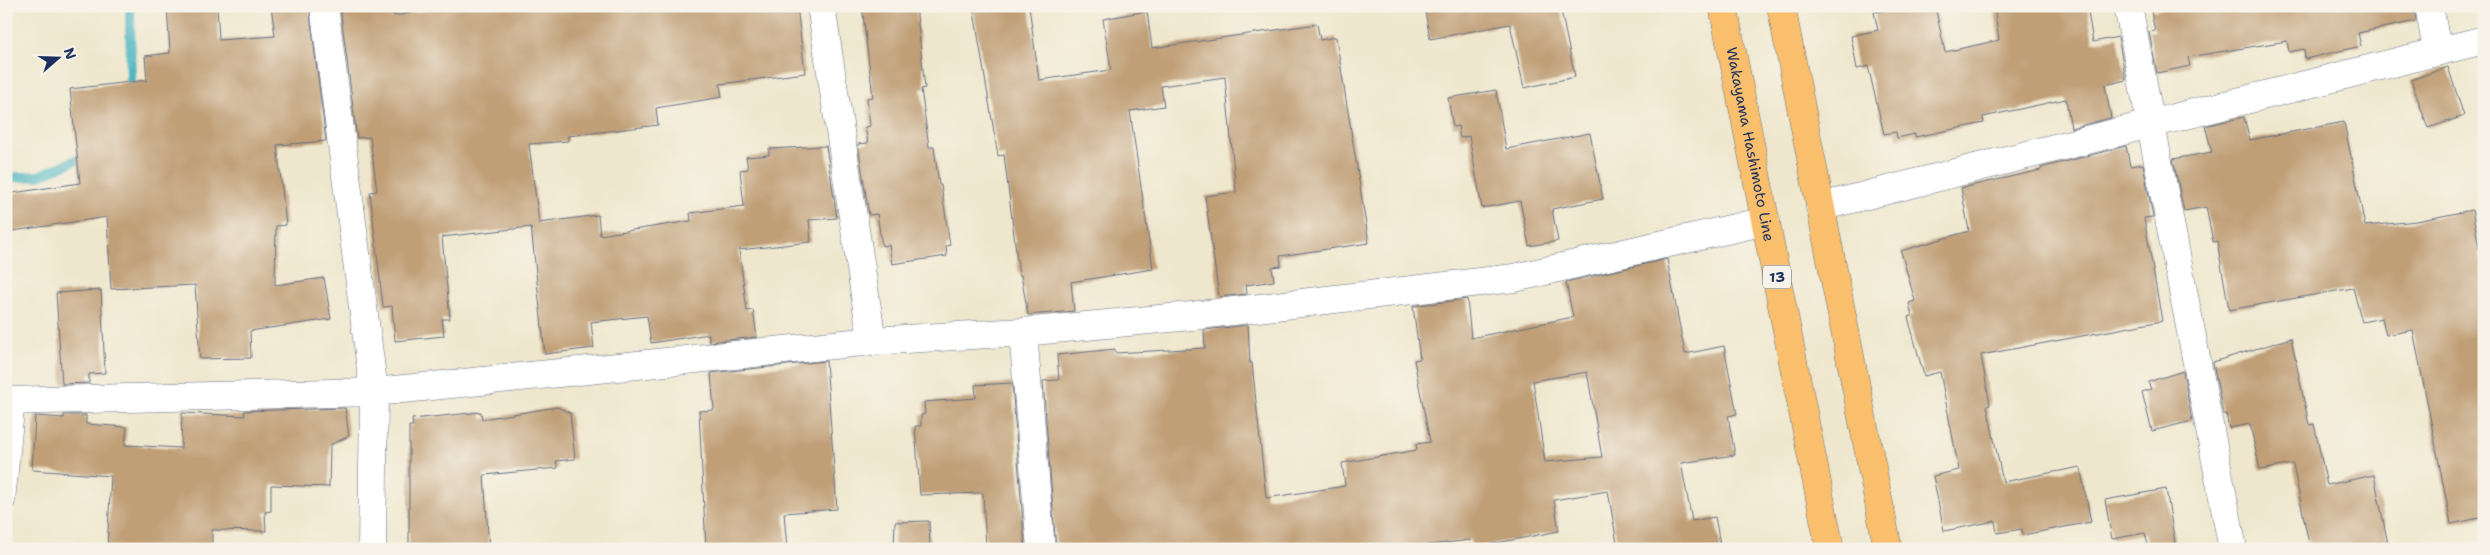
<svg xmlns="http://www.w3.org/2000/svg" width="2490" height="555" font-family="'Shantell Sans',sans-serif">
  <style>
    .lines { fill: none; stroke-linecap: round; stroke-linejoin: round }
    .stream { stroke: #44b2c0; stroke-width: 10 }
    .building { fill: #c09f77; fill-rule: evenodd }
    .lane-casing { stroke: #656f85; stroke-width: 19 }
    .street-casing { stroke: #656f85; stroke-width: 29 }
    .primary-casing { stroke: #656f85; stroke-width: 29 }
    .lane { stroke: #fff; stroke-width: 18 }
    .street { stroke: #fff; stroke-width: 28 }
    .primary { stroke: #f9bf6d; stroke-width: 28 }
    .labels { text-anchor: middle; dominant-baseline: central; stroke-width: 4; stroke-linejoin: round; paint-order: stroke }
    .shield { fill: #f7f3e8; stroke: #5d6a87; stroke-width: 1 }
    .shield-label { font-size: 14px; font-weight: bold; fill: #1b2f5e }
    .street-label { font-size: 15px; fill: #1b2f5e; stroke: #f7f3e8 }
  </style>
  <rect width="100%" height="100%" fill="#f7f3e8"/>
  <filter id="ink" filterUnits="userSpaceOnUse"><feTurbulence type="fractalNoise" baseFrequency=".02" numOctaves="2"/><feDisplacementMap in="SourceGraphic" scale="10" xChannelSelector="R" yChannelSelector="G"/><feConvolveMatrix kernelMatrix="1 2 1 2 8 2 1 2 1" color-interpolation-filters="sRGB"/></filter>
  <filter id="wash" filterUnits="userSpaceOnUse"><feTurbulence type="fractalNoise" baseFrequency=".0096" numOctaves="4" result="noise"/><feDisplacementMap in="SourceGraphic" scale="20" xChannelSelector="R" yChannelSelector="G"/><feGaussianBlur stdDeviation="1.12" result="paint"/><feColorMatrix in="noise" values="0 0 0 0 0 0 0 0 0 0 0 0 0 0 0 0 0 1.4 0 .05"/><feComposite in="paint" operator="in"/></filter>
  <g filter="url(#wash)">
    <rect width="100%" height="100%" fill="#efe7cd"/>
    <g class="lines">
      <path class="stream" d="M130 6 131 95
        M6 178 38 176 90 154"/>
    </g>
    <g id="blocks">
      <path class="building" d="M167 6H217L219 40 275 36 271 6H309L326 141 277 145 286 225 276 226 275 285 324 278 331 319 250 331 251 358 200 359 195 285 111 289 107 217 6 232V194L80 183 70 89 147 80 145 56 170 53Z
        M340 6H369L370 13 393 8 394 16 451 6H797L805 73 720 84 722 97 656 108 658 125 568 136V141L529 144 539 223 598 215 600 235 691 221 690 213 744 206 740 170 748 169 746 157 769 155V149L826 146 837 218 809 220 811 242 739 250 747 311 753 310 757 337 709 342V334L651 343 647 316 591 322 594 348 545 354 531 227 442 237 450 319H442L444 336 395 341 392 306 383 307 370 192 377 191 370 137 357 138Z
        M862 6H916L925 88 921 89 929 147H934L939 185H941L950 245 946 246 947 256 892 264 889 245 882 246 877 214 869 215 858 144 868 143 865 127 870 126 867 98 873 97Z
        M973 6H1029L1039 80 1111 70 1103 19 1147 11 1152 48 1317 24 1320 40 1336 37 1369 243 1280 256 1281 266 1272 267 1274 281 1246 285 1247 294 1219 297 1205 196 1236 192 1225 77 1161 86 1164 106 1130 111 1153 269 1071 282 1074 311 1028 315 1021 275H1019L1004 155 998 156Z
        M1424 6H1560L1575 77 1524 88 1510 24 1430 39Z
        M1910 6H1935L1945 52 1999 40 1994 6H2087L2093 42 2118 37 2126 80 2105 85 2111 118 2071 128 2066 99 1983 117 1984 123 1915 137V134L1897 138 1896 132 1884 134 1868 66 1857 69 1851 36 1878 30 1874 12Z
        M2173 6H2177L2178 11 2207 6H2414L2416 21 2358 33 2361 46 2305 59 2304 49 2289 52 2287 41 2188 57 2190 66 2157 73 2149 32 2155 31 2151 11Z
        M2448 67 2464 116 2428 128 2411 80Z
        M1496 90 1506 149 1590 133 1603 199 1552 209 1558 241 1529 246 1520 201 1482 208 1469 136 1460 138 1458 126 1453 127 1448 98Z
        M2244 117 2250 140 2344 122 2365 226 2417 221 2472 210 2484 273V517L2451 524 2413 330 2386 335 2382 318 2362 322 2353 288 2229 310 2217 241 2213 242 2206 207 2184 211 2173 159 2212 152 2205 126Z
        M2126 146 2130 166 2143 164 2153 217 2144 218 2162 321 1981 355 1990 405 1987 406 2003 482 2080 467 2091 522 2023 535 2022 529 1997 533 1995 521 1944 531 1933 476 1959 470 1940 372 1924 376 1908 317 1912 316 1909 303 1915 301 1901 251 1969 231 1961 188 2041 170V168Z
        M1667 259 1685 354 1724 346 1737 414 1728 416 1735 455 1681 463 1692 521 1715 517 1721 549H1618L1608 491 1554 500 1559 531 1471 548 1470 540 1413 547 1414 549H1056L1043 381 1059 380 1057 355 1115 349V353L1205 348 1204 330 1248 325 1250 363H1252L1266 498 1345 486 1342 463 1417 450 1416 444 1430 442 1414 360 1420 359 1413 306 1467 299 1471 338 1573 317 1566 282ZM1587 372 1602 457 1545 462 1533 381Z
        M101 290 105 373 89 374V383L62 384 56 293Z
        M2291 338 2309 425 2314 424 2327 485 2374 475 2389 549H2310L2293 464 2260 470 2250 424 2229 428 2226 414H2223L2213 362Z
        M826 361 837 509 784 513 787 549H706L699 411 714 410 711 373Z
        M2183 371 2192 421 2152 431 2142 392 2151 389 2148 382Z
        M1012 383 1025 549H986L983 493 920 495 915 426H921V415L925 414 924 402 976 398 975 385Z
        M557 407 570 413 575 459 556 461 558 468 484 475 489 549H409V426H413L412 419 481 412 482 419Z
        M345 408 349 436 330 445 329 487 271 485V511L265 512 266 531 212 530V549H107L111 476 32 470 35 416 64 418V415H86V424L127 427 125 445 181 448 182 413 245 416 244 411Z
        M2166 489 2176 549H2149L2145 533 2112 539 2105 500Z
        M929 521 930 549H894L895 522Z"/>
    </g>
  </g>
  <g filter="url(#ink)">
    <use href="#blocks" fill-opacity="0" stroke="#656f85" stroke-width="1"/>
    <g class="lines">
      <g class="lane-casing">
        <path id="lane" d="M6 501 16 400"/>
      </g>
      <g class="street-casing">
        <path id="street" d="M324 6 374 392 372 549
          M821 6 872 341
          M2128 6 2233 549
          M2429 6 2437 50
          M1820 207 2484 40
          M1023 332 1041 549
          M6 401 374 392 872 341 1023 332 1191 316 1514 278 1766 221"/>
      </g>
      <g class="primary-casing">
        <g id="primary">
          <path id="s1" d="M1723 6 1830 549"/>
          <path d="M1781 6 1888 549"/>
        </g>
      </g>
      <use href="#lane" class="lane"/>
      <use href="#street" class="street"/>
      <use href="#primary" class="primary"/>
    </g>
  </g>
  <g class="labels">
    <rect class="shield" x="1763" y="265.5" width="28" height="23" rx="4"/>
    <g class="shield-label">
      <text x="1777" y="277">13</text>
    </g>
    <g class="street-label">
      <text stroke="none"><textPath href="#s1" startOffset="141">Wakayama Hashimoto Line</textPath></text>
    </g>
  </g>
  <rect width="2490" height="555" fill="none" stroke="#f7f3e8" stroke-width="25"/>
  <g transform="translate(58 58) rotate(70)" stroke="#f7f3e8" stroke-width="4" paint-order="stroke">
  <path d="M0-4L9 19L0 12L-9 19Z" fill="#1b2f5e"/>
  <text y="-8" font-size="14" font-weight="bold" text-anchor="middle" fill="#1b2f5e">N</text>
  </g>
</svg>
